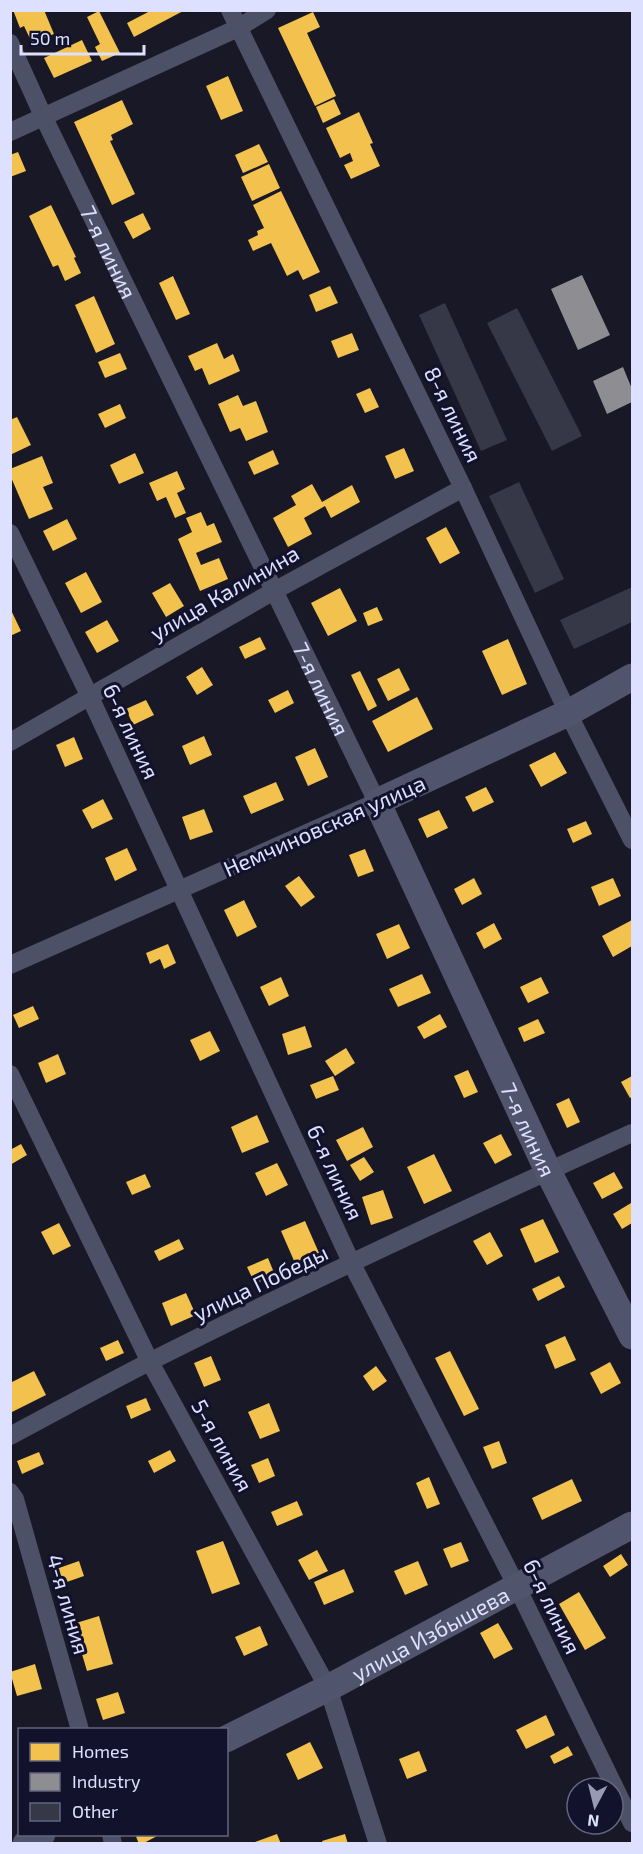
<svg xmlns="http://www.w3.org/2000/svg" width="643" height="1854" font-family="'Exo 2',sans-serif">
  <style>
    .homes { fill: #f2c14e }
    .industry { fill: #8d8d92 }
    .building { fill: #363747 }
    .lines { fill: none; stroke-linecap: round; stroke-linejoin: round }
    .street { stroke: #4d5167; stroke-width: 18 }
    .secondary { stroke: #50546c; stroke-width: 27 }
    .labels { text-anchor: middle; dominant-baseline: central; stroke-width: 6; stroke-linejoin: round; paint-order: stroke }
    .street-label { font-size: 22px; fill: #dde0ff; stroke: #12122c }
  </style>
  <rect width="100%" height="100%" fill="#181826"/>
  <path class="homes" d="M13 10H44L54 34 32 43 24 26 20 28Z
    M152 10H185L134 37 127 23Z
    M99 11 120 53 102 61 95 47 100 44 87 17Z
    M313 12 320 27 307 33 336 96 315 106 278 28Z
    M82 40 92 61 54 78 44 58Z
    M228 76 243 111 221 120 206 86Z
    M334 99 341 114 323 123 316 107Z
    M122 100 133 124 111 135 113 140 110 141 135 194 112 205 74 122Z
    M359 112 373 143 370 144 380 166 351 179 344 165 353 161 350 153 340 158 326 128Z
    M259 144 268 162 243 173 235 155Z
    M18 152 26 171 10 177V155Z
    M269 164 280 188 252 201 241 177Z
    M281 191 320 272 303 280 298 270 287 276 271 243 253 251 248 240 258 235 257 231 264 228 253 205Z
    M51 205 76 257 74 258 81 273 65 281 58 265 53 267 29 216Z
    M143 213 151 229 133 239 124 222Z
    M173 276 190 314 176 320 159 283Z
    M330 286 338 303 316 312 309 295Z
    M94 296 115 344 96 353 75 305Z
    M352 333 359 350 338 358 331 341Z
    M217 343 224 359 233 354 240 371 209 385 202 368 195 371 188 356Z
    M120 353 127 369 105 378 98 362Z
    M370 388 379 407 365 413 356 394Z
    M238 395 243 406 256 401 268 432 246 441 240 428 230 432 218 404Z
    M120 404 126 418 105 428 98 414Z
    M17 417 31 445 10 455V420Z
    M404 448 414 471 395 479 385 456Z
    M273 450 279 464 254 475 248 462Z
    M135 453 144 473 119 484 110 465Z
    M42 456 53 483 43 487 53 509 29 519 10 475V469Z
    M177 471 185 489 177 493 186 513 175 518 166 497 157 501 149 483Z
    M312 484 322 502 352 485 360 502 331 518 325 506 304 518 312 534 288 547 273 518 296 505 291 496Z
    M201 512 207 526 214 523 222 542 196 553 201 565 219 558 228 579 200 591 178 539 192 532 186 518Z
    M67 519 77 539 53 551 43 531Z
    M446 527 460 553 440 564 426 538Z
    M86 572 102 602 81 613 65 583Z
    M170 583 184 606 166 617 152 593Z
    M340 588 357 621 328 636 311 603Z
    M377 607 383 620 368 626 363 613Z
    M10 608 21 631 10 636Z
    M107 620 119 641 97 653 85 632Z
    M260 637 266 649 245 659 239 647Z
    M508 639 527 684 502 695 482 651Z
    M202 667 213 685 197 695 186 677Z
    M399 668 410 690 388 701 377 679Z
    M360 671 377 706 368 711 351 675Z
    M288 690 294 703 275 713 268 700Z
    M417 697 433 729 388 752 372 721Z
    M146 700 154 715 133 725 126 709Z
    M204 736 212 755 190 765 182 746Z
    M74 737 83 759 65 767 56 745Z
    M315 748 328 777 308 786 295 757Z
    M555 752 567 773 541 787 529 765Z
    M276 782 284 800 251 814 243 796Z
    M486 787 494 802 473 812 465 797Z
    M103 799 113 819 92 829 82 810Z
    M204 809 213 832 190 840 182 817Z
    M439 810 448 828 427 838 418 819Z
    M586 821 592 834 573 843 567 829Z
    M127 848 137 870 115 881 105 858Z
    M365 849 374 871 358 877 349 855Z
    M299 876 315 897 301 907 285 886Z
    M474 878 482 894 462 905 454 889Z
    M613 878 621 896 599 906 591 887Z
    M244 900 257 927 237 937 224 910Z
    M632 920V946L613 957 602 936Z
    M494 923 502 939 484 949 476 933Z
    M399 924 410 948 387 959 376 934Z
    M168 944 176 963 164 969 160 959 150 964 146 953Z
    M422 974 431 993 398 1007 389 989Z
    M281 977 289 996 269 1006 260 987Z
    M541 977 549 993 528 1003 520 987Z
    M33 1006 39 1019 19 1028 13 1015Z
    M440 1014 447 1027 424 1039 417 1027Z
    M538 1019 545 1033 524 1042 518 1028Z
    M305 1026 312 1047 288 1055 282 1034Z
    M210 1031 220 1051 200 1061 190 1040Z
    M346 1048 355 1063 335 1076 325 1061Z
    M58 1054 66 1074 46 1083 38 1063Z
    M468 1070 478 1092 464 1098 454 1076Z
    M333 1076 339 1090 316 1099 310 1085Z
    M632 1076V1097L630 1098 621 1082Z
    M569 1098 580 1122 567 1128 556 1104Z
    M257 1115 269 1142 242 1153 231 1127Z
    M363 1127 373 1147 347 1161 336 1140Z
    M501 1134 512 1155 495 1164 483 1143Z
    M21 1144 27 1155 10 1165V1150Z
    M434 1154 452 1191 424 1204 407 1167Z
    M364 1157 374 1172 360 1181 350 1165Z
    M277 1163 288 1185 266 1196 255 1173Z
    M614 1172 623 1188 602 1199 593 1183Z
    M145 1174 151 1187 132 1195 126 1182Z
    M383 1190 393 1218 371 1225 362 1197Z
    M631 1203 632 1223 622 1229 613 1214Z
    M543 1219 559 1252 535 1263 520 1229Z
    M305 1221 319 1253 295 1263 281 1231Z
    M59 1223 71 1246 53 1255 41 1232Z
    M490 1232 503 1256 487 1265 473 1241Z
    M179 1239 184 1249 159 1261 154 1251Z
    M268 1258 275 1275 255 1284 247 1267Z
    M559 1276 565 1287 538 1301 532 1289Z
    M186 1293 196 1315 171 1326 162 1303Z
    M565 1336 576 1360 555 1369 545 1345Z
    M118 1340 124 1353 106 1361 100 1348Z
    M450 1351 479 1409 464 1416 435 1358Z
    M211 1356 221 1380 204 1387 194 1363Z
    M610 1362 621 1383 601 1394 590 1373Z
    M376 1366 387 1381 373 1391 363 1376Z
    M34 1371 46 1395 10 1413V1383Z
    M146 1398 151 1410 131 1419 126 1406Z
    M269 1403 280 1431 260 1439 248 1412Z
    M499 1441 507 1463 492 1469 483 1447Z
    M170 1450 176 1461 154 1473 148 1461Z
    M39 1452 44 1464 22 1474 17 1461Z
    M268 1458 275 1476 259 1483 251 1465Z
    M429 1477 440 1504 427 1509 416 1483Z
    M572 1479 582 1501 542 1520 532 1498Z
    M297 1501 303 1515 277 1526 271 1512Z
    M223 1541 240 1584 212 1594 196 1551Z
    M461 1542 469 1561 451 1568 443 1549Z
    M317 1550 328 1571 309 1580 298 1560Z
    M621 1554 628 1565 610 1577 603 1566Z
    M79 1561 84 1576 61 1584 56 1569Z
    M418 1561 428 1585 405 1595 394 1571Z
    M344 1569 354 1592 324 1605 314 1582Z
    M579 1592 606 1638 585 1650 559 1604Z
    M99 1616 113 1664 87 1671 73 1624Z
    M498 1623 513 1649 494 1659 480 1633Z
    M260 1626 268 1645 244 1656 235 1637Z
    M35 1664 42 1689 17 1696 10 1672Z
    M118 1692 125 1713 103 1720 96 1699Z
    M546 1715 555 1735 526 1749 516 1730Z
    M310 1742 323 1768 298 1780 286 1754Z
    M568 1746 573 1755 554 1764 550 1756Z
    M419 1751 427 1771 407 1779 399 1759Z
    M135 1834H161L142 1844H139Z
    M277 1834 281 1844H256L255 1842Z
    M345 1834 348 1844H323L322 1841Z"/>
  <path class="industry" d="M582 275 610 335 578 350 551 289Z
    M623 367 632 389V402L607 414 593 381Z"/>
  <path class="building" d="M445 303 507 440 481 451 419 315Z
    M517 308 582 436 552 451 487 323Z
    M519 482 564 579 535 593 489 496Z
    M632 587V622L574 649 560 620Z"/>
  <g class="lines">
    <g class="street">
      <path d="M230 10 463 488 568 713 632 840"/>
      <path id="s1" d="M10 43 44 118 377 802 10 965"/>
      <path d="M10 132 238 28 267 10"/>
      <path d="M10 533 90 697 352 1264 517 1587 632 1823"/>
      <path d="M10 742 274 591 463 488"/>
      <path d="M10 1074 150 1362 328 1688 378 1844"/>
      <path d="M10 1436C57 1411 104 1385 151 1361 309 1281 471 1206 632 1133"/>
      <path d="M10 1492 15 1499 80 1730"/>
      <path d="M111 1834 113 1844"/>
    </g>
    <g class="secondary">
      <path id="s2" d="M632 677 568 713 377 802 548 1171 632 1336"/>
      <path id="s3" d="M226 1739 328 1688 632 1525"/>
      <path d="M26 1844 42 1834"/>
    </g>
  </g>
  <g class="labels">
    <g class="street-label">
      <text stroke="none"><textPath href="#s1" startOffset="231">7-я линия</textPath></text>
      <text transform="translate(454 414) rotate(64)">8-я линия</text>
      <text transform="translate(224 592) rotate(-30)">улица Калинина</text>
      <text stroke="none"><textPath href="#s1" startOffset="717">7-я линия</textPath></text>
      <text transform="translate(132 731) rotate(65)">6-я линия</text>
      <text transform="translate(324 825) rotate(-24)">Немчиновская улица</text>
      <text stroke="none"><textPath href="#s2" startOffset="645">7-я линия</textPath></text>
      <text transform="translate(336 1172) rotate(65)">6-я линия</text>
      <text transform="translate(260 1282) rotate(-26)">улица Победы</text>
      <text transform="translate(223 1445) rotate(61)">5-я линия</text>
      <text transform="translate(69 1604) rotate(74)">4-я линия</text>
      <text transform="translate(553 1606) rotate(64)">6-я линия</text>
      <text stroke="none"><textPath href="#s3" startOffset="230">улица Избышева</textPath></text>
    </g>
  </g>
  <rect width="643" height="1854" fill="none" stroke="#dde0ff" stroke-width="24"/>
  <rect x="18" y="1728" width="210" height="108" fill="#12122c" stroke="#636480" stroke-width="1.5"/>
  <rect x="30" y="1743" width="30" height="18" fill="#f2c14e" stroke="#636480" stroke-width="1.5"/>
  <text x="72" y="1758" font-size="18" fill="#dde0ff">Homes</text>
  <rect x="30" y="1773" width="30" height="18" fill="#8d8d92" stroke="#636480" stroke-width="1.5"/>
  <text x="72" y="1788" font-size="18" fill="#dde0ff">Industry</text>
  <rect x="30" y="1803" width="30" height="18" fill="#363747" stroke="#636480" stroke-width="1.5"/>
  <text x="72" y="1818" font-size="18" fill="#dde0ff">Other</text>
  <g transform="translate(595 1806) rotate(187)"><circle r="28" fill="#12122c" stroke="#636480" stroke-width="1.5"/>
  <path d="M0-4.5L10 22L0 15L-10 22Z" fill="#989ab3"/>
  <text y="-9" font-size="16" font-weight="bold" text-anchor="middle" fill="#dde0ff">N</text>
  </g>
  <path d="M21 45v9h123v-9" fill="none" stroke="#dde0ff" stroke-width="3"/>
  <text x="30" y="45" font-size="18" fill="#dde0ff" stroke="#12122c" stroke-width="4.5" paint-order="stroke">50 m</text>
</svg>
